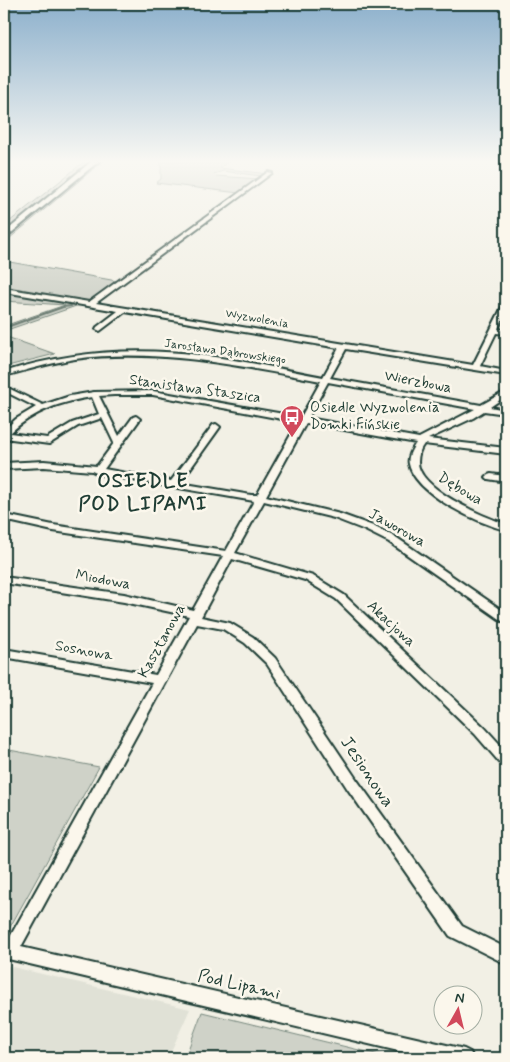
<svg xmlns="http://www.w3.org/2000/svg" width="510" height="1062" font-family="Mynerve,sans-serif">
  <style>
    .built { fill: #e0e1d6 }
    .green { fill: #cfd2c8; stroke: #77887e }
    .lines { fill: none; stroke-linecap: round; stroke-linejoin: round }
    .stream { stroke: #6e7f75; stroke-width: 2 }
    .minor-casing { stroke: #1f3d34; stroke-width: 4 }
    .major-casing { stroke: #1f3d34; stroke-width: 4 }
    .minor { fill: #fbf7ec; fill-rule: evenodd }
    .major { fill: #fbf7ec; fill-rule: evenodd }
    .labels { text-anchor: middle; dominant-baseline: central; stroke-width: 5; stroke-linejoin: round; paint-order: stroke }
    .far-street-label { font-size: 12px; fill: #1f3d34; stroke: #fbf7ec }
    .street-label { font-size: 15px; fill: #1f3d34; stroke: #fbf7ec }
    .poi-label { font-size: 15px; fill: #1f3d34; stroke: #fbf7ec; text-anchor: start }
    .near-street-label { font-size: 18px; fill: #1f3d34; stroke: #fbf7ec }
    .district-label { font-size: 20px; font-weight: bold; letter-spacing: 1px; fill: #1f3d34; stroke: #fbf7ec }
  </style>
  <rect width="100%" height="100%" fill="#f2f0e5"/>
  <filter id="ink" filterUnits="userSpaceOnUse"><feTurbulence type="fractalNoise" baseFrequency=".02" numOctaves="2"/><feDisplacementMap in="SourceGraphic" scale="10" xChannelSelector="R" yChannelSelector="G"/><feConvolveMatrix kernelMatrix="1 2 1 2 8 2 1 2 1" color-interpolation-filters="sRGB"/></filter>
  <g filter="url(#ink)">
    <path class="built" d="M4 965 190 1009 168 1058H4Z"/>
    <path class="green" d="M85 161H94L4 233V226Z
      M99 161H103L4 243V240Z
      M161 161H229L220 168 268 174 261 176 223 171 214 174 216 176 260 179 239 193 156 183 161 179Z
      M4 261 117 281 88 301 4 288Z
      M4 292 82 304 4 331V326L65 305 4 301Z
      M4 336 55 354 4 367Z
      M4 749 99 767 4 938Z
      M202 1012 392 1058H185Z"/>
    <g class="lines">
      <path class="stream" d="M4 328 63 307 71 306"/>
      <g class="minor-casing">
        <path id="minor" d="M268 172 272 173 96 303 473 365 503 305 506 303V311L498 329 506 330V334L496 333 480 366 506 371V375L346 349 330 378 481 405 506 391V396L490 407 506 410V414L484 411 473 418 428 439 506 448V454L424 444C420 449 418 455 418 462 418 489 484 517 506 524V530C479 524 415 494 409 464 407 457 412 449 416 443L306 423 266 496 340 514 373 526 397 538 506 613V622L502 621 389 542 365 530 334 518 264 501 235 553 313 576 344 595 485 728 506 751V765L501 764 475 734 336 599 305 580 232 559 201 617 230 623 253 637 275 658 357 780 462 926 506 948V964L450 936 347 788 267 664 245 643 223 629 197 624 21 947 464 1049 470 1052 473 1058H428L4 958V944H6L152 683 4 657V649L156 675 189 616 124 602 4 583V577L124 594 193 610 223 556 53 531 4 520V511L7 512 10 516 53 525 226 551 254 501 98 474 92 471 44 467 4 469V463L44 461 97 466 114 443 102 418 78 426 49 444 4 438V430L16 419 36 407 4 391V386L43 405 70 396 94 392 153 391 301 417 321 381C239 366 158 348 75 359 50 363 28 370 4 376V372C67 352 134 347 199 355 241 360 282 369 323 377L339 348 125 312 100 331 96 329 97 327 118 311 4 292V288L89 302ZM328 382 475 409 419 438 308 418ZM114 395H153L298 422 257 495H251L180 483 220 427 216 424 213 425 171 481 104 469 140 419 136 416 133 417 119 436 99 396ZM92 397 99 414 72 423 47 438 10 433C34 411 60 402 92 397Z
          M491 474 506 476V482L488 479 486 477 488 475Z"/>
      </g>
      <g class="major-casing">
        <path id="major" d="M92 161H99L4 239V233Z"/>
      </g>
      <use href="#minor" class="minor"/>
      <use href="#major" class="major"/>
    </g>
  </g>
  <linearGradient id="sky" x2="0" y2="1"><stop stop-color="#8cb0cc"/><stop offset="0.52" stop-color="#f9f8f3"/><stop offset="1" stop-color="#f9f8f3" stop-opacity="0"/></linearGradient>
  <rect width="510" height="310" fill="url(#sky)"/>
  <defs>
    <g id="bus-pin" transform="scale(1.25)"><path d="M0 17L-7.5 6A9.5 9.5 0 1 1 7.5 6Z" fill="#d1495b" stroke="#fbf7ec"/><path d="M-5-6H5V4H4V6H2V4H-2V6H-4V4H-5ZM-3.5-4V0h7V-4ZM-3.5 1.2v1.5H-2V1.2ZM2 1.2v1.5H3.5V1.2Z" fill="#fff"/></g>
  </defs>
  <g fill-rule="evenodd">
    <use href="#bus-pin" x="292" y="417"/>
  </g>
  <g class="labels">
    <g class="far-street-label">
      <text transform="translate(257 319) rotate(10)">Wyzwolenia</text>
      <text transform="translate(225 352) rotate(8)">Jarosława Dąbrowskiego</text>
    </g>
    <g class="street-label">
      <text transform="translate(418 382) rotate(11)">Wierzbowa</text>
      <text transform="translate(195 389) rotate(8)">Stanisława Staszica</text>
      <text transform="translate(460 489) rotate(31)">Dębowa</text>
      <text transform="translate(397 528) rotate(29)">Jaworowa</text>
      <text transform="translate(103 580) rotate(10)">Miodowa</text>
      <text transform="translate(391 624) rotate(43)">Akacjowa</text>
      <text transform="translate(162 641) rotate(-61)">Kasztanowa</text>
      <text transform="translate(84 651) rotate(10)">Sosnowa</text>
    </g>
    <g class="poi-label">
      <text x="310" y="408">Osiedle Wyzwolenia<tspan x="310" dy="17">Domki Fińskie</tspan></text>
    </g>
    <g class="near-street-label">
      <text transform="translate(367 772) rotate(56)">Jesionowa</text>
      <text transform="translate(239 985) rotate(13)">Pod Lipami</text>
    </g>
    <g class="district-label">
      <text x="143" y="481">OSIEDLE<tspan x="143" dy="23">POD LIPAMI</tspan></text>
    </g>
  </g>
  <rect width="510" height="1062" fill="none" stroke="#fbf7ec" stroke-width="20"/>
  <rect x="10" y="10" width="490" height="1042" fill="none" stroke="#1f3d34" stroke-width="2" filter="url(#ink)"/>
  <g transform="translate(458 1010) rotate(8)"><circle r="24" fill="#fbf7ec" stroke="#a3ada2"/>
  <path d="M0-4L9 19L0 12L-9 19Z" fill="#d1495b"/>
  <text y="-8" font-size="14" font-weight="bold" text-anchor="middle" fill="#1f3d34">N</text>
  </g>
</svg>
